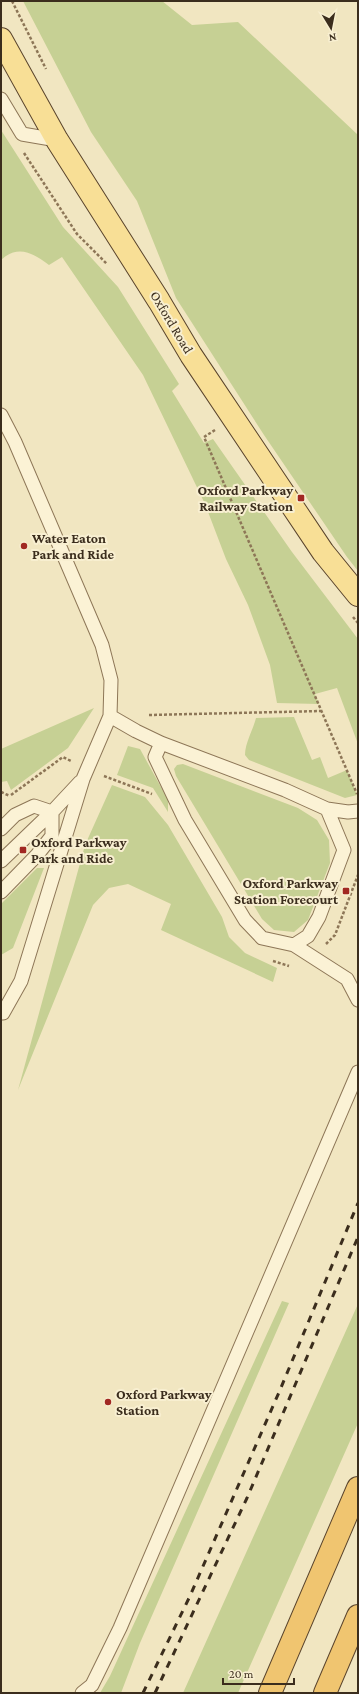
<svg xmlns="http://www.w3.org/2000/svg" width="359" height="1694" font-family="'Crimson Pro',serif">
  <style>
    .green { fill: #c6d094 }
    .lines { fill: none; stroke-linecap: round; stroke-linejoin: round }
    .service-casing { stroke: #8d7657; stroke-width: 15 }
    .primary-casing { stroke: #5a442c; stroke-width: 24 }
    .trunk-casing { stroke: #5a442c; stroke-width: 24 }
    .path { stroke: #8d7657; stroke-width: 2.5; stroke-dasharray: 3 2; stroke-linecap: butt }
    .service { stroke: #fbf2d5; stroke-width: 13 }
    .primary { stroke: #f8df96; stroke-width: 22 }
    .trunk { stroke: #f0c570; stroke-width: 22 }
    .rail { stroke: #3b2d1d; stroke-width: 3; stroke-dasharray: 7 7; stroke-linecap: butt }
    .poi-dot { fill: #a12822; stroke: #f8efd1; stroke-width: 1.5 }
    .labels { text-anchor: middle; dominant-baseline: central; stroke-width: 4; stroke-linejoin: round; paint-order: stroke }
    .street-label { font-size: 14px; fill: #3b2d1d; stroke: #f8efd1 }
    .poi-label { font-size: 14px; font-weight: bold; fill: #3b2d1d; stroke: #f8efd1; text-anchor: start }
  </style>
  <rect width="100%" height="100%" fill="#f1e6c1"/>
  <path class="green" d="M23 1H162L192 25 238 22 358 135V571L347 557 264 435 176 298 137 201 91 132Z
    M1 130 63 227 118 287 179 384 172 391 204 443 213 439 292 552 358 639V744L337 688 315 694 319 704 277 703 270 665 248 605 226 559 205 504 143 375 62 257 49 265C33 253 18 244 1 260Z
    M94 708 68 748 11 790 7 781 1 782V749Z
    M294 717 312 760 320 757 328 778 347 770 357 795 345 798 249 760 245 755C245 743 253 730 256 718Z
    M128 746 140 749 168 800V812L153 788 117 775Z
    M183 764 298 808 317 820 329 840 330 863 308 920 294 932 274 930 262 919 176 776 174 769 177 765Z
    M112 785 145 797 168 825 222 917 229 937 245 953 277 968 273 982 161 930 171 904 128 884 109 888 93 905 18 1090 85 845Z
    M37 868H44L13 948 1 955V904Z
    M282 1301 289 1303 140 1643 121 1693H100L110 1676Z
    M358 1304V1423L238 1693H183Z"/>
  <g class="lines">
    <g class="service-casing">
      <path id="service" d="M1 99 22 134 57 140
        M1 415 15 442 102 645 111 680 110 716 83 779 21 981 3 1013H1
        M110 716 136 731 161 743 285 790 327 809 344 850 319 917 308 936 294 945 262 938 245 920 185 820 155 757 161 743
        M327 809 348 812 358 811
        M1 829 15 815 34 806 52 812
        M1 861 52 812 80 782
        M1 892 37 855 52 836V812
        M294 945 347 979 358 1000
        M82 1693 92 1685 120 1628 358 1072"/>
    </g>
    <g class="primary-casing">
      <path id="primary" d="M1 39 57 140 159 301 191 355 323 552 358 595"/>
    </g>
    <g class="trunk-casing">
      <path id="trunk" d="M270 1693 358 1488
        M325 1693 358 1616"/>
    </g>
    <path class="path" d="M12 1 46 69
      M24 153 77 234 107 264
      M215 430 204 437 357 794
      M353 617 358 623
      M149 715 322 711
      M104 776 152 794
      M1 792 10 796
      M11 795 63 757 71 761
      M326 944 335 935 358 875
      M273 961 289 966"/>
    <use href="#service" class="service"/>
    <use href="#primary" class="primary"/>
    <use href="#trunk" class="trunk"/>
    <path class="rail" d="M143 1693 190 1596 280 1390 358 1203
      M155 1693 247 1498 358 1237"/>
  </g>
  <g class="poi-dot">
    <rect x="297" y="494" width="8" height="8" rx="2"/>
    <circle cx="24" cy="546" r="4"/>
    <rect x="19" y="846" width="8" height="8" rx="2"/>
    <rect x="342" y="887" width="8" height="8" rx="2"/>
    <circle cx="108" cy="1402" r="4"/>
  </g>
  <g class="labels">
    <g class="street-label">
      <text transform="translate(172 322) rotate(59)">Oxford Road</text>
    </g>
    <g class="poi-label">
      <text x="293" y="490" text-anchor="end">Oxford Parkway<tspan x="293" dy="16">Railway Station</tspan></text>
      <text x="32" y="538">Water Eaton<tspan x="32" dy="16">Park and Ride</tspan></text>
      <text x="31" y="842">Oxford Parkway<tspan x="31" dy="16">Park and Ride</tspan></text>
      <text x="338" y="883" text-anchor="end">Oxford Parkway<tspan x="338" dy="16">Station Forecourt</tspan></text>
      <text x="116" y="1394">Oxford Parkway<tspan x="116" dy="16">Station</tspan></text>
    </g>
  </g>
  <rect width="359" height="1694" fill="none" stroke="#3b2d1d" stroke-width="4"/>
  <g transform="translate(331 28) rotate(170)" stroke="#f8efd1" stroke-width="3" paint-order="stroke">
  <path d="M0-3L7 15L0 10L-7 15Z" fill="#3b2d1d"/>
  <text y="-6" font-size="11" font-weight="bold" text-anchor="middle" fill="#3b2d1d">N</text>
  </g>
  <path d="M223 1678v6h71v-6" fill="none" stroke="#3b2d1d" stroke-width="2"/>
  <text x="229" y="1678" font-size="12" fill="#3b2d1d" stroke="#f8efd1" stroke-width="3" paint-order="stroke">20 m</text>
</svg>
